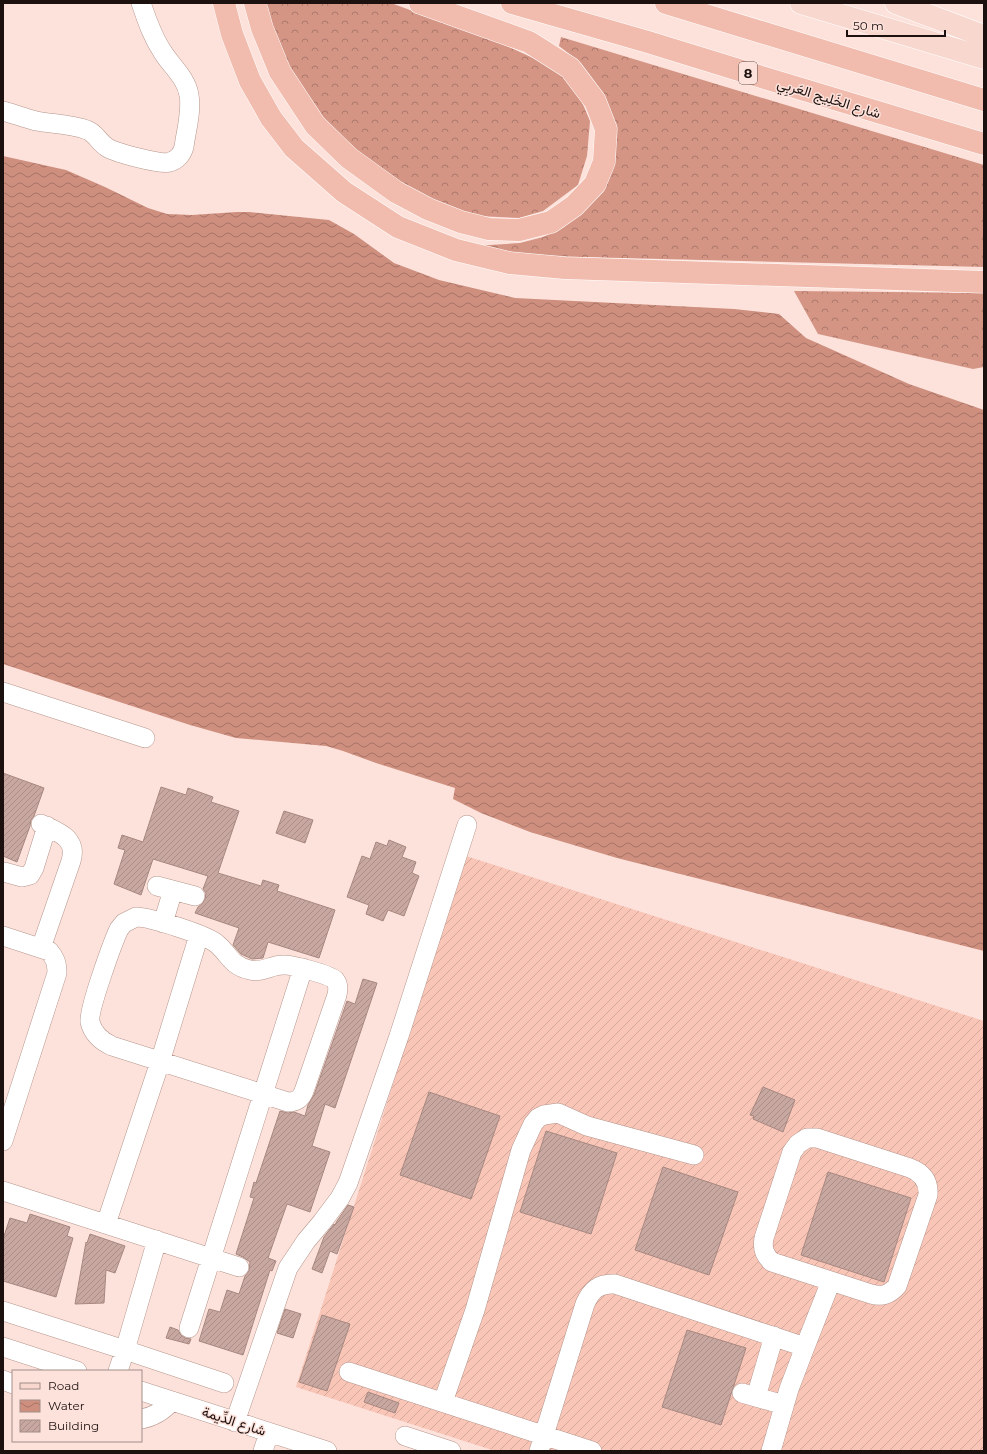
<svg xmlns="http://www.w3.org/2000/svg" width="987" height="1454" font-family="Montserrat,Vazirmatn,sans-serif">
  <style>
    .forest { fill: url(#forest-crowns) }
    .garden { fill: url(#garden-furrows) }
    .water { fill: url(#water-waves) }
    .building { fill: url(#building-hatch); stroke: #a78880 }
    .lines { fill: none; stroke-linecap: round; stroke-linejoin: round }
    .minor-casing { stroke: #b5968d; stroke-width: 20 }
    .major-casing { stroke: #fff; stroke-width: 23 }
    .highway-casing { stroke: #fff; stroke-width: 23 }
    .minor { stroke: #fff; stroke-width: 19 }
    .major { stroke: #f7d7ce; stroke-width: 22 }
    .highway { stroke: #f1bcae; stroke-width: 22 }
    .labels { text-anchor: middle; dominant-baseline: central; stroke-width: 3; stroke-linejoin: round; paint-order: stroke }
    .shield { fill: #fde2db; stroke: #60504c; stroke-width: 1 }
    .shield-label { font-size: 13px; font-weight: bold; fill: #1d110f }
    .street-label { font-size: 14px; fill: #1d110f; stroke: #fde2db }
  </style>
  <defs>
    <pattern id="forest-crowns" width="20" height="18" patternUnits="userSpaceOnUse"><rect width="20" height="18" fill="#d49585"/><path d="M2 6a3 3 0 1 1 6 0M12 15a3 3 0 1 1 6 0" fill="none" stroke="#ab786b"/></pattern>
    <pattern id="garden-furrows" width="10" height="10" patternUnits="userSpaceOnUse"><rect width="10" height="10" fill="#f9c5b7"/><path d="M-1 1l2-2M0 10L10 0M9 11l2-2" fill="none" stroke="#d5a89c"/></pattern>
    <pattern id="water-waves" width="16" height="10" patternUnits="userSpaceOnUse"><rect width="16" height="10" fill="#ce8f7f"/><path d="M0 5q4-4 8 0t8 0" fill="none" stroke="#a77366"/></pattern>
    <pattern id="building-hatch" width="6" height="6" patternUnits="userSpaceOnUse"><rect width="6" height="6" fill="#c7a79f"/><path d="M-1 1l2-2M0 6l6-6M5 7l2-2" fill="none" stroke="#aa8f88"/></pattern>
  </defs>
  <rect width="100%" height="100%" fill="#fde2db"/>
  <path class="forest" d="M263 3H391L505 45 544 63 562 74 579 95 590 121 587 156 578 185 543 211 519 218 476 216 446 209 393 185 320 120 288 71Z
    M561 37 984 165V267L540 256 508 254 474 246 520 243 543 237 564 227 614 126 604 94 581 63 559 46Z
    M794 291 984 293V367L973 369 818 334Z"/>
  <path class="garden" d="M466 856 984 1021V1451H495L296 1387Z"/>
  <path class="water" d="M3 156 66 170 105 187 148 208 167 214 192 215 237 212H249L329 220 354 234 394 263 439 280 515 298 734 309 779 314 806 338 909 384 984 410V951L617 858 530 832 481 813 453 799 455 788 376 763 343 751 326 746 236 738 190 725 3 664Z"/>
  <path class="building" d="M3 773 44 788 34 816 31 820 30 826 17 862 3 856Z
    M161 787 186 795 188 788 213 797 211 802 239 811 218 873 261 886 263 880 279 885 277 891 335 910 319 958 268 942 263 958 252 959 241 954 233 945 239 928 195 913 198 907 202 904 205 899 206 893 203 889 208 876 153 859 141 895 114 884 125 850 118 848 122 835 143 842Z
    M284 811 313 820 305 843 276 833Z
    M389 840 406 847 402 857 416 862 412 873 419 876 404 916 388 910 383 921 366 914 369 905 347 897 362 856 370 859 376 842 387 846Z
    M363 979 377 983 335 1108 325 1104 312 1146 330 1152 310 1212 287 1204 268 1258 276 1261 272 1271 270 1270 243 1355 199 1341 209 1309 220 1312 227 1290 239 1294 245 1276 249 1271 250 1262 243 1257 236 1254 254 1198 250 1197 254 1182 256 1183 280 1111 288 1113 294 1112 305 1116 308 1105 314 1095 347 1001 355 1004Z
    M763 1087 795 1100 783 1132 753 1119 754 1116 750 1115Z
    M429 1092 500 1116 471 1199 400 1175Z
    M546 1131 617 1153 591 1234 520 1212Z
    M663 1167 738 1192 709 1275 635 1250Z
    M828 1172 911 1198 884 1282 801 1255Z
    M348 1205 354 1207 337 1254 330 1251 322 1273 312 1269 324 1237 334 1224 335 1225 337 1221Z
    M30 1214 70 1227 67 1236 73 1238 56 1297 3 1281V1239L10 1218 27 1223Z
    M90 1234 125 1246 115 1273 106 1270 104 1303 75 1304 86 1242 87 1243Z
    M285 1309 301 1314 293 1338 277 1333Z
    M322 1315 350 1324 327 1391 299 1382Z
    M170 1327 178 1330 181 1335 185 1338 191 1339 189 1344 166 1338Z
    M687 1330 746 1348 721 1425 662 1407Z
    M368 1392 399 1403 395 1413 364 1402Z"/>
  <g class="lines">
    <g class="minor-casing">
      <path id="minor" d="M3 111C14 114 25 118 36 121 52 124 71 124 87 130 96 133 99 143 108 148 117 153 161 165 170 162 177 160 182 154 184 147 186 131 192 111 189 95 186 77 171 66 162 51 152 36 147 20 141 3
        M3 692 145 738
        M41 824C58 832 78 838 71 861L41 948
        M4 872 22 877 30 875 34 868 47 826
        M157 886 195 896
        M136 917C150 917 207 935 217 944 229 954 231 966 250 970 262 973 271 965 283 965 291 964 330 975 335 980 339 985 338 990 337 995L304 1091C301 1099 296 1102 288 1102L112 1046C101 1041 93 1034 90 1022 88 1010 113 942 119 929L124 923Z
        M163 923 173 890
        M3 936 49 951C55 958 57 963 57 973L3 1141
        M807 1138H817L910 1168C923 1173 929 1182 928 1195L897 1286C889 1295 882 1297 871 1294L772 1262C764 1255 762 1248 764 1238L792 1152 798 1144Z
        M3 1191 239 1267
        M106 1224 160 1062 199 935
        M3 1311 125 1350 224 1383
        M189 1328 303 968
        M3 1347 77 1371
        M118 1371 125 1350 157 1240
        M349 1372 592 1451
        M3 1380 13 1384
        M141 1391 327 1451
        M742 1393 784 1405
        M756 1397 774 1336
        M443 1402 475 1310 521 1150 533 1124 538 1118 544 1115 558 1113 587 1126 694 1155
        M141 1419C154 1417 163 1411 172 1401
        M235 1422 288 1268 306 1241 322 1222 340 1198 348 1183 399 1036 467 825
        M405 1436 451 1451
        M263 1451 269 1433
        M539 1451 585 1304C591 1290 599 1283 615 1284L805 1347
        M771 1451 789 1389 805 1347 831 1281"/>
    </g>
    <g class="major-casing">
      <path id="major" d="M801 3 984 58
        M896 3 984 36"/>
    </g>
    <g class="highway-casing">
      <path id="highway" d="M224 3 232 34 250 81 271 118 294 148 344 192 398 227 456 250 510 263 565 268 984 282
        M255 3 262 28 280 72 315 125 349 158 396 192 428 209 461 222 489 229 519 230 551 222 574 206 595 184 604 162 606 129 595 101 570 68 529 42 420 3
        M512 3 648 42 768 79 984 144
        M666 3 984 100"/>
    </g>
    <use href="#minor" class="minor"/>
    <use href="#major" class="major"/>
    <use href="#highway" class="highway"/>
  </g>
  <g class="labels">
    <rect class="shield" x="739" y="62" width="18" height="22" rx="3"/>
    <g class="shield-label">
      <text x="748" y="73">8</text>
    </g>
    <g class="street-label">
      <text transform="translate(829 98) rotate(17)">شارع الخَلِيج العَربِي</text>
      <text transform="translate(234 1421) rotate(18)">شارع الدِّيمة</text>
    </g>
  </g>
  <rect width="987" height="1454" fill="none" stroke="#1d110f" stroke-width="8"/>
  <rect x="12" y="1370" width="130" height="72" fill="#fde2db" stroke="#a38e89"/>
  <rect x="20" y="1383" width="20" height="6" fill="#f7d7ce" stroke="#a38e89"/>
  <text x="48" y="1390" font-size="12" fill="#1d110f">Road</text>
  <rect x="20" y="1400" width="20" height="12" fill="url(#water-waves)" stroke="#a38e89"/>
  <text x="48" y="1410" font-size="12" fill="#1d110f">Water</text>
  <rect x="20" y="1420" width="20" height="12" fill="url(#building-hatch)" stroke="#a38e89"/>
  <text x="48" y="1430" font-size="12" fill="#1d110f">Building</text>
  <path d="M847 30v6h98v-6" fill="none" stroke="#1d110f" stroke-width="2"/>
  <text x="853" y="30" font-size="12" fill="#1d110f" stroke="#fde2db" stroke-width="3" paint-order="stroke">50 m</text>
</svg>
